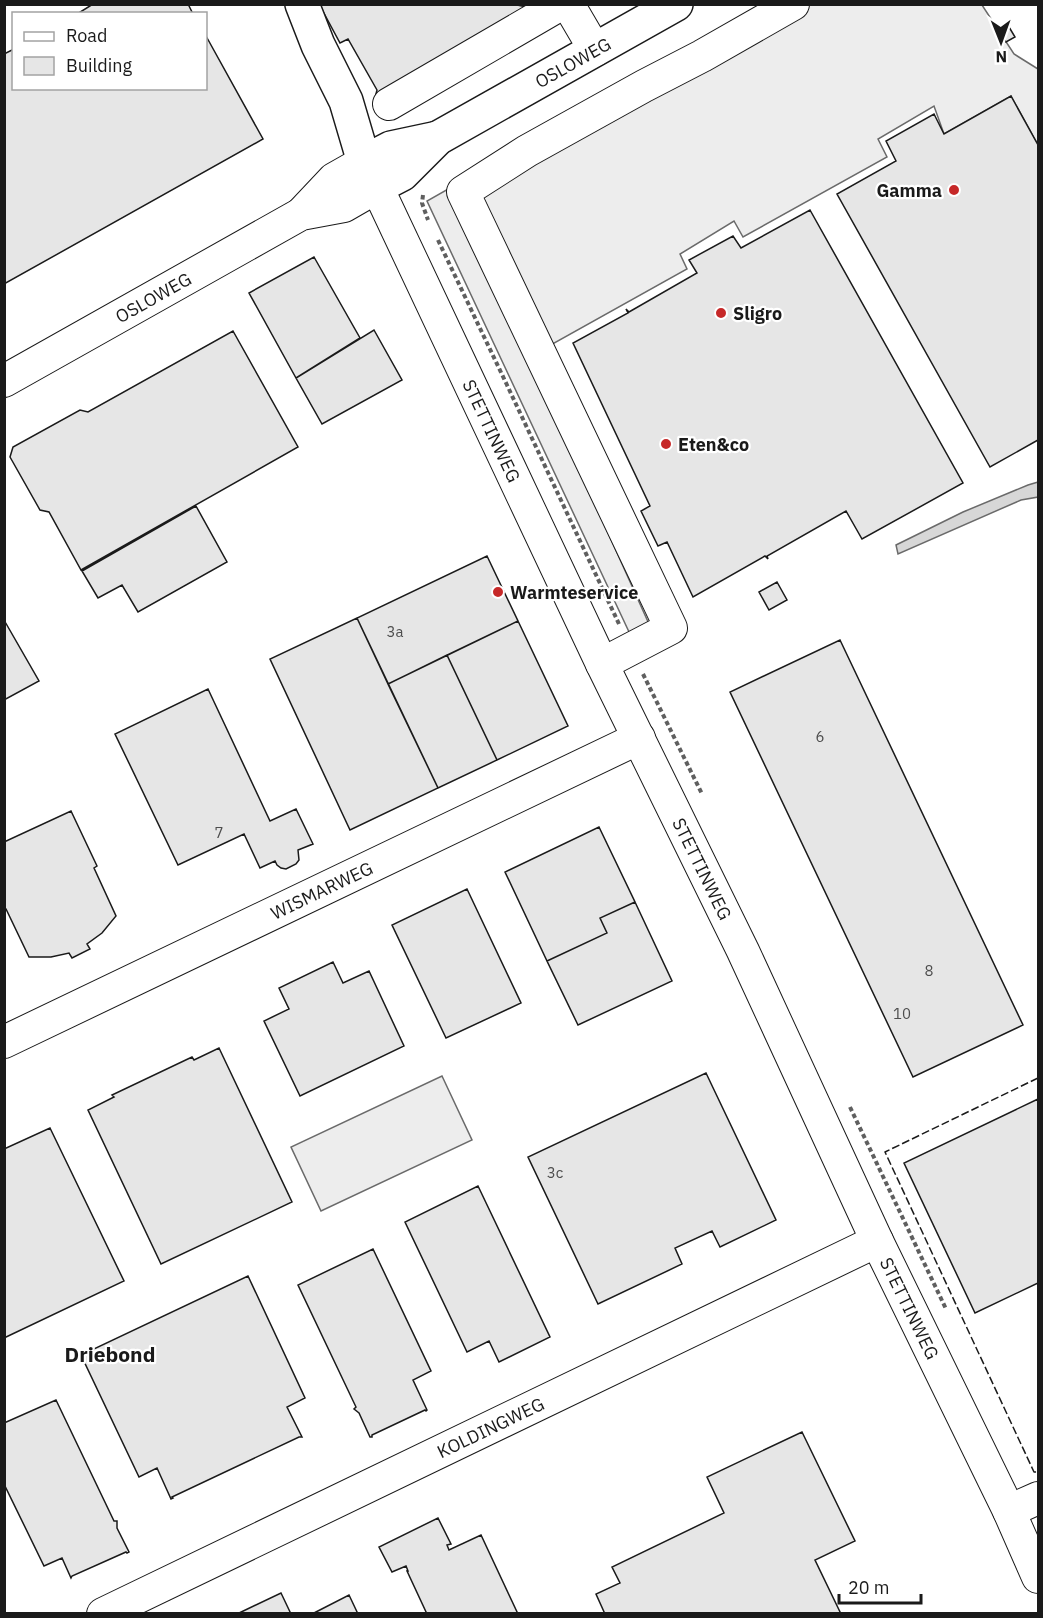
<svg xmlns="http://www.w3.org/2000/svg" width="1043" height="1618" font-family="'IBM Plex Sans',sans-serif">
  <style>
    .built { fill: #ededed; stroke: #6a6a6a; stroke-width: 1.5 }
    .water { fill: #d7d7d7; stroke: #6a6a6a; stroke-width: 1.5 }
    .building { fill: #e6e6e6; stroke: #1a1a1a; stroke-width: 1.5 }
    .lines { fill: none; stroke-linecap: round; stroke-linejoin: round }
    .minor-casing { stroke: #1a1a1a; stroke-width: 34 }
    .major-casing { stroke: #1a1a1a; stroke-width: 36 }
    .path { stroke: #5f5f5f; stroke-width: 4; stroke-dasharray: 4.5 3; stroke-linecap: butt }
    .minor { stroke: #fff; stroke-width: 32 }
    .major { stroke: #fff; stroke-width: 33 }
    .fence { stroke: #1a1a1a; stroke-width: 1.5; stroke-dasharray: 8 3; stroke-linecap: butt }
    .poi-dot { fill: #c62828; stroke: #fff; stroke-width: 2 }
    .labels { text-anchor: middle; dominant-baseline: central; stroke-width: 4.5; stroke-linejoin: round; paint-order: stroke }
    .number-label { font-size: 15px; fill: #4d4d4d }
    .street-label { font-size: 18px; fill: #1a1a1a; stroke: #fff }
    .poi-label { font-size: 18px; font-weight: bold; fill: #1a1a1a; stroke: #fff; text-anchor: start }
    .quarter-label { font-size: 21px; font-weight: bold; fill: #1a1a1a; stroke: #fff }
  </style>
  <rect width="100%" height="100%" fill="#fff"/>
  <path class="built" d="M772 5H982L1014 54 1038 69V145L1011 96 944 134 934 106 878 139 887 157 743 237 734 221 680 254 687 269 529 357 649 624 630 634 427 201Z
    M442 1076 472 1140 321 1211 291 1147Z"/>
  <path class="water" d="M1038 482V497L1021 500 898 554 896 545 963 512 1028 485Z"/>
  <path class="building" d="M93 4H188L193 14H77Z
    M319 4H512L537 9 374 102 377 90 348 39 340 43Z
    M1009 27 1015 37 1006 42 1000 32Z
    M206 36 263 139 4 284V54L14 49V88H206Z
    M1011 96 1038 145V440L990 467 837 194 896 161 886 141 934 114 944 134Z
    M810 210 963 483 862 539 846 511 767 556 768 559 765 556 693 597 667 542 658 546 641 511 650 506 573 343 628 313 626 309 629 312 697 273 689 260 733 236 741 248Z
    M314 257 360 338 296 378 249 293Z
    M374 330 402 380 322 424 296 378Z
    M233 331 298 447 81 570 49 512 40 510 10 457 13 447 80 410 88 412Z
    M196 506 227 562 138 612 122 585 98 598 82 571Z
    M487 556 518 621 388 684 357 618Z
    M777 582 787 600 769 610 759 592Z
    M357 618 438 788 350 830 270 659Z
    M4 620 39 681 4 700Z
    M518 621 568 726 497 760 447 655Z
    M840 640 1023 1025 913 1077 730 692Z
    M447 655 497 760 438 788 388 684Z
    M208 689 270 821 296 809 313 844 298 850 299 860 296 864 286 869 281 868 277 865 275 861 260 868 244 834 178 865 115 734Z
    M71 811 97 866 94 868 116 916 102 933 87 944 90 949 72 958 69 953 51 957H29L6 909H4V842Z
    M599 827 635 902 600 918 607 933 547 961 505 872Z
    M467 889 521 1003 446 1038 392 925Z
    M635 902 672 981 578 1025 547 961 607 933 600 918Z
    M333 962 343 983 369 971 404 1046 300 1096 264 1021 289 1009 279 988Z
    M219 1048 292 1202 161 1264 88 1110 114 1097 112 1095 192 1057 194 1060Z
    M706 1073 776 1220 720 1247 712 1231 675 1248 682 1264 598 1304 528 1157Z
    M1038 1099V1283L975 1313 904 1163Z
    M50 1128 124 1281 4 1338V1149Z
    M478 1186 550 1337 499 1362 489 1341 467 1352 405 1222Z
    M373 1249 431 1371 413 1380 427 1410 426 1411 425 1410 372 1435V1437H370L359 1413 354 1409 356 1407 298 1285Z
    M248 1276 305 1398 287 1407 302 1437H299L172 1497 173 1498 171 1499 157 1468 139 1477 81 1355Z
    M56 1400 114 1521H117V1528L129 1552 127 1553 126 1552 72 1576 71 1578 62 1558 44 1566 4 1484V1423Z
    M802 1432 855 1541 815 1560 841 1614H605L596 1594 620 1583 612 1567 724 1513 707 1477Z
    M438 1518 451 1544 447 1545 449 1550 481 1535 518 1614H427L407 1571H408L406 1566 392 1572 379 1547Z
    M281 1593 291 1614H237Z
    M349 1595 358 1614H312Z"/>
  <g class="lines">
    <g class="minor-casing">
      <g id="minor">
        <path d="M568 4 595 50"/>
        <path d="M389 104 561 4"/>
        <path d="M301 214 334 179 364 162"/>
        <path id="s1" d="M4 381 301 214 344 206 377 187 602 664 743 951 877 1241 1009 1511 1038 1577"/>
        <path d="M602 664 671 628 463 192 527 151 644 86 702 56 793 4"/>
        <path id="s2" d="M4 1042 639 738"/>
        <path d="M1009 1511 1038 1498"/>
        <path id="s3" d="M103 1614 877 1241"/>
      </g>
    </g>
    <g class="major-casing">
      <g id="major">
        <path id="s4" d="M302 4 318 45 346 101 364 162 377 187 402 174 438 138 676 4"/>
        <path d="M364 162 391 148 438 138"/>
      </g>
    </g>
    <path class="path" d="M423 195 422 203 428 220
      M438 240 507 385 619 624
      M643 674 702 794
      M850 1107 946 1309"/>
    <use href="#minor" class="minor"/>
    <use href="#major" class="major"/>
    <path class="fence" d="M1038 1078 885 1152 1034 1472H1038"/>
  </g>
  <g class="poi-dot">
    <circle cx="954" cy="190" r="6"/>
    <circle cx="721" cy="313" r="6"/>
    <circle cx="666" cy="444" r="6"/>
    <circle cx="498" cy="592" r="6"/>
  </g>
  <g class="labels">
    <g class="number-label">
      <text x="395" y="631">3a</text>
      <text x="820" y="736">6</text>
      <text x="219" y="832">7</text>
      <text x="929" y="970">8</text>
      <text x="902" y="1013">10</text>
      <text x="555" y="1172">3c</text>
    </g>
    <g class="street-label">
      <text stroke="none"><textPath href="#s4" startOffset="432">OSLOWEG</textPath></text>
      <text stroke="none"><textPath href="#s1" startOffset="171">OSLOWEG</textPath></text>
      <text stroke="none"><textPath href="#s1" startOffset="692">STETTINWEG</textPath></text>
      <text stroke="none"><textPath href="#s1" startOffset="1178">STETTINWEG</textPath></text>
      <text stroke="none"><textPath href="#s2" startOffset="352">WISMARWEG</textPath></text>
      <text stroke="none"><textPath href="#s1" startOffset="1664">STETTINWEG</textPath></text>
      <text stroke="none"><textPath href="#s3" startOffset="430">KOLDINGWEG</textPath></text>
    </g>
    <g class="poi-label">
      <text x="942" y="190" text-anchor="end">Gamma</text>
      <text x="733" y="313">Sligro</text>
      <text x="678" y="444">Eten&amp;co</text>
      <text x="510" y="592">Warmteservice</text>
    </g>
    <g class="quarter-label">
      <text x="110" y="1354">Driebond</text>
    </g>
  </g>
  <rect width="1043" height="1618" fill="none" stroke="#1a1a1a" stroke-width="12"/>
  <rect x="12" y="12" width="195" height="78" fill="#ffffff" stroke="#a3a3a3" stroke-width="1.5"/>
  <rect x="24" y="32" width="30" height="9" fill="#ffffff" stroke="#a3a3a3" stroke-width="1.5"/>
  <text x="66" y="42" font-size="18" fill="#1a1a1a">Road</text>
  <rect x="24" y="57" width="30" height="18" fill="#e6e6e6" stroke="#a3a3a3" stroke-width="1.5"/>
  <text x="66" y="72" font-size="18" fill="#1a1a1a">Building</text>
  <g transform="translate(1001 42) rotate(179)" stroke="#ffffff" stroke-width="4.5" paint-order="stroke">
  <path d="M0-4.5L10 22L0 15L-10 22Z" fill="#1a1a1a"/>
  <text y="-9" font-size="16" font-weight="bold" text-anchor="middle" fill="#1a1a1a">N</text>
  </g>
  <path d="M839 1594v9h82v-9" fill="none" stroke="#1a1a1a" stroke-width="3"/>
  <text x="848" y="1594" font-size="18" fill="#1a1a1a" stroke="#ffffff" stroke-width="4.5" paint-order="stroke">20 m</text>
</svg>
